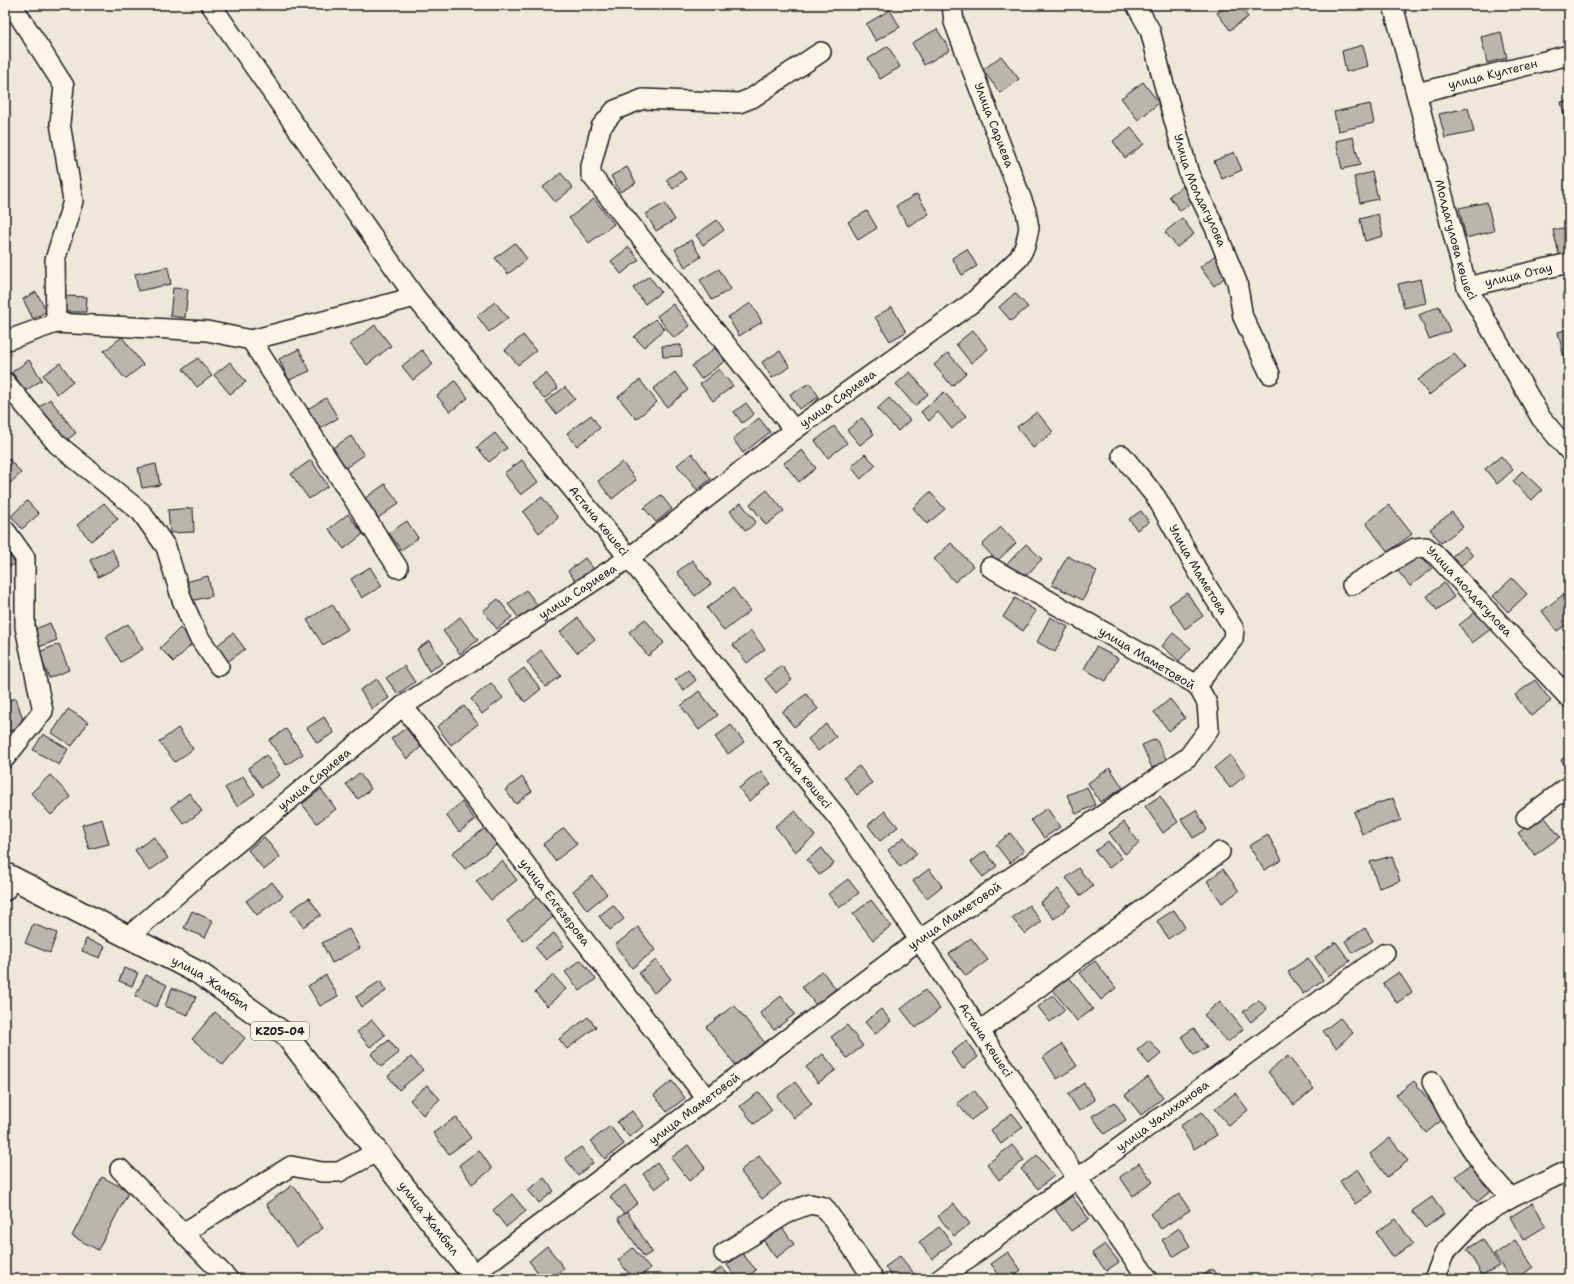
<svg xmlns="http://www.w3.org/2000/svg" width="1574" height="1284" font-family="'Shantell Sans',sans-serif">
  <style>
    .building { fill: #bab6aa; stroke: #1c1c1c }
    .lines { fill: none; stroke-linecap: round; stroke-linejoin: round }
    .minor-casing { stroke: #1c1c1c; stroke-width: 22 }
    .major-casing { stroke: #1c1c1c; stroke-width: 25 }
    .minor { stroke: #fcf5e5; stroke-width: 19 }
    .major { stroke: #fcf5e5; stroke-width: 22 }
    .labels { text-anchor: middle; dominant-baseline: central; stroke-width: 3; stroke-linejoin: round; paint-order: stroke }
    .shield { fill: #fcf5e5; stroke: #5f5d58; stroke-width: 1 }
    .shield-label { font-size: 11px; font-weight: bold; fill: #1c1c1c }
    .street-label { font-size: 12px; fill: #1c1c1c; stroke: #fcf5e5 }
  </style>
  <rect width="100%" height="100%" fill="#eee8d9"/>
  <filter id="ink" filterUnits="userSpaceOnUse"><feTurbulence type="fractalNoise" baseFrequency=".025" numOctaves="2"/><feDisplacementMap in="SourceGraphic" scale="8" xChannelSelector="R" yChannelSelector="G"/><feConvolveMatrix kernelMatrix="1 2 1 2 8 2 1 2 1" color-interpolation-filters="sRGB"/></filter>
  <g filter="url(#ink)">
    <path class="building" d="M1228 5H1239L1248 17 1230 30 1217 13Z
      M890 10 900 27 876 41 866 24Z
      M937 29 950 50 924 65 912 43Z
      M1501 32 1507 58 1487 63 1481 37Z
      M1363 45 1368 66 1346 72 1342 51Z
      M888 46 900 67 880 79 868 59Z
      M1001 56 1019 79 1000 93 983 70Z
      M1143 82 1159 103 1138 120 1121 98Z
      M1569 101V129H1567L1561 102Z
      M1370 104 1374 123 1338 131 1334 112Z
      M1468 108 1474 132 1445 138 1439 114Z
      M1131 127 1144 144 1125 158 1113 141Z
      M1353 137 1360 165 1342 169 1336 141Z
      M1234 152 1242 170 1222 179 1214 161Z
      M627 167 636 183 620 192 611 176Z
      M680 170 686 179 673 189 666 180Z
      M1372 172 1378 199 1360 203 1354 177Z
      M561 173 573 188 555 202 543 187Z
      M1183 186 1194 201 1180 211 1169 196Z
      M917 194 929 214 908 226 896 206Z
      M594 199 614 224 589 243 569 218Z
      M1487 202 1494 231 1466 238 1459 208Z
      M665 203 675 220 656 231 646 214Z
      M867 211 877 228 858 240 848 222Z
      M1378 214 1383 236 1365 241 1360 219Z
      M1182 218 1194 234 1177 247 1165 232Z
      M717 220 724 230 703 245 696 235Z
      M1569 227V256L1560 258 1553 230Z
      M691 240 701 257 685 267 675 249Z
      M515 243 527 259 508 274 495 258Z
      M629 247 639 260 621 274 611 261Z
      M967 249 977 266 962 275 952 258Z
      M1218 253 1232 272 1214 286 1200 267Z
      M168 267 171 284 138 291 135 274Z
      M719 269 731 289 712 300 700 280Z
      M649 276 661 292 645 304 633 288Z
      M1421 279 1426 303 1404 308 1398 284Z
      M173 288 188 289 185 318 170 316Z
      M36 292 47 311 33 319 23 299Z
      M1015 293 1028 307 1011 321 999 307Z
      M65 296 87 297 86 312H65Z
      M495 302 508 318 489 332 477 316Z
      M751 303 762 322 739 336 728 317Z
      M673 304 690 326 674 338 657 316Z
      M1439 306 1450 331 1429 339 1419 315Z
      M892 307 906 332 890 341 875 317Z
      M655 319 665 329 644 347 634 337Z
      M375 325 391 346 367 365 350 344Z
      M1569 329V371H1567L1558 332Z
      M973 330 988 349 971 363 956 344Z
      M523 335 536 351 518 365 505 350Z
      M122 337 143 365 125 379 104 351Z
      M681 345 682 356 663 357 662 346Z
      M715 348 725 361 701 379 692 366Z
      M299 349 310 371 289 380 279 359Z
      M422 350 433 364 413 380 402 366Z
      M780 351 790 367 772 378 762 362Z
      M948 353 966 373 952 386 934 365Z
      M1454 353 1465 368 1429 395 1418 380Z
      M198 358 212 376 197 387 183 369Z
      M29 360 42 380 25 391 12 372Z
      M230 362 246 382 230 394 214 375Z
      M60 363 73 381 57 394 43 375Z
      M719 369 733 386 713 401 700 384Z
      M675 372 688 390 667 407 653 389Z
      M910 372 928 394 915 406 896 384Z
      M546 373 558 388 544 399 531 384Z
      M640 380 657 402 636 419 618 397Z
      M455 381 468 398 450 412 437 396Z
      M810 383 819 397 799 409 790 394Z
      M565 387 575 399 556 414 546 401Z
      M944 392 966 416 952 429 938 412 929 421 921 412Z
      M326 398 338 418 318 430 306 410Z
      M889 398 910 420 898 431 877 409Z
      M50 399 76 433 64 442 38 408Z
      M746 403 754 414 742 423 734 412Z
      M1037 412 1053 432 1033 448 1017 427Z
      M591 415 600 428 577 446 567 433Z
      M759 418 770 432 743 453 733 439Z
      M862 418 874 434 860 445 847 430Z
      M834 426 847 443 828 458 815 441Z
      M495 433 507 448 489 462 477 447Z
      M351 436 364 455 344 469 331 449Z
      M802 450 816 468 799 482 784 463Z
      M692 453 711 479 697 490 677 465Z
      M865 454 876 465 861 479 851 467Z
      M1501 456 1513 470 1497 484 1485 469Z
      M9 459 21 473 7 486 5 484V463Z
      M311 460 328 486 309 499 291 474Z
      M522 460 538 482 521 495 504 473Z
      M622 462 636 480 612 499 598 481Z
      M156 464 160 485 142 488 138 468Z
      M1522 471 1542 490 1532 500 1513 482Z
      M385 484 399 503 378 518 364 499Z
      M767 490 784 511 766 525 750 504Z
      M930 492 945 509 927 524 913 508Z
      M661 495 672 509 656 522 644 508Z
      M542 497 558 518 539 533 523 512Z
      M27 501 39 514 22 529 11 516Z
      M104 503 118 519 91 541 77 525Z
      M741 503 756 522 746 531 730 511Z
      M1389 505 1412 534 1388 552 1366 523Z
      M193 508 194 532 170 533 168 510Z
      M1141 511 1149 522 1137 530 1129 519Z
      M1452 512 1463 527 1441 543 1430 529Z
      M348 514 363 534 344 549 329 529Z
      M407 521 418 538 401 550 389 533Z
      M1001 527 1016 543 997 561 982 545Z
      M951 543 973 566 955 582 934 559Z
      M1026 544 1042 559 1023 579 1007 564Z
      M5 546 15 564 5 569Z
      M1465 546 1473 556 1459 567 1451 557Z
      M112 549 120 566 98 577 90 560Z
      M1420 554 1432 569 1410 586 1398 571Z
      M1067 556 1097 571 1083 600 1052 585Z
      M585 558 597 573 580 587 568 571Z
      M692 560 711 584 695 596 677 572Z
      M370 567 382 586 362 598 351 579Z
      M208 576 212 596 191 601 186 582Z
      M1512 578 1527 594 1508 612 1493 596Z
      M1444 583 1454 597 1437 610 1427 596Z
      M733 588 750 611 724 631 707 608Z
      M526 590 540 608 522 622 508 604Z
      M1568 591 1569 593V622L1557 631 1542 611Z
      M1187 593 1203 616 1185 629 1169 605Z
      M1015 598 1036 611 1023 631 1003 617Z
      M498 599 512 617 497 629 483 611Z
      M332 604 348 629 323 645 307 620Z
      M1477 611 1491 629 1472 643 1459 625Z
      M460 617 478 640 460 654 443 631Z
      M1050 617 1068 627 1055 652 1037 642Z
      M578 618 595 639 577 653 560 632Z
      M645 619 664 643 648 656 629 632Z
      M50 623 57 640 39 647 33 630Z
      M128 624 143 649 121 662 106 637Z
      M180 628 194 642 174 662 160 648Z
      M751 631 765 649 747 663 733 645Z
      M233 633 245 649 226 663 215 647Z
      M1173 633 1191 648 1179 661 1162 646Z
      M1569 640V652L1563 647Z
      M430 641 443 663 429 671 417 649Z
      M59 644 69 670 49 678 39 652Z
      M1096 647 1118 658 1106 681 1084 669Z
      M541 650 561 676 546 687 527 662Z
      M404 666 415 682 398 694 386 678Z
      M782 666 792 680 776 693 765 679Z
      M524 668 541 689 525 702 508 680Z
      M688 670 696 680 684 690 675 680Z
      M377 679 389 698 372 709 360 690Z
      M1535 680 1551 701 1531 716 1515 695Z
      M491 683 503 698 482 714 471 699Z
      M699 691 718 715 699 730 681 706Z
      M806 694 818 709 794 727 782 712Z
      M16 698 25 726 5 733V702Z
      M1170 699 1185 718 1169 731 1154 712Z
      M464 706 478 724 451 745 437 727Z
      M68 709 88 722 72 746 52 733Z
      M324 717 334 733 317 743 307 728Z
      M826 724 836 737 818 751 808 739Z
      M731 725 744 742 728 754 715 737Z
      M178 728 193 749 175 762 159 742Z
      M406 728 421 747 407 759 391 739Z
      M286 729 303 754 286 765 269 740Z
      M43 734 68 749 59 765 33 750Z
      M1156 739 1167 761 1152 768 1142 745Z
      M1569 754V771L1561 760Z
      M266 755 280 775 262 787 248 768Z
      M1230 755 1246 775 1230 788 1214 768Z
      M859 766 872 783 857 795 844 777Z
      M1110 768 1123 788 1100 802 1088 783Z
      M761 771 771 784 749 801 739 788Z
      M359 773 371 789 358 799 346 784Z
      M50 775 71 797 51 815 31 793Z
      M243 776 255 794 237 806 225 788Z
      M522 777 532 791 516 804 505 790Z
      M1087 787 1095 805 1076 814 1067 795Z
      M321 789 336 809 317 823 302 804Z
      M189 793 202 811 184 824 171 807Z
      M1160 796 1178 822 1163 833 1145 806Z
      M1393 798 1401 820 1362 834 1354 812Z
      M462 802 475 820 459 832 446 815Z
      M1047 808 1060 827 1044 838 1031 820Z
      M1196 810 1207 830 1193 838 1181 819Z
      M795 811 815 836 795 852 775 826Z
      M885 811 898 827 880 841 868 825Z
      M1543 815 1560 837 1535 855 1518 833Z
      M102 819 109 844 89 849 82 825Z
      M1124 822 1139 843 1125 854 1109 833Z
      M488 826 500 842 465 869 452 853Z
      M564 828 577 844 555 861 543 844Z
      M1010 833 1024 851 1010 863 996 845Z
      M1268 835 1282 860 1264 870 1249 846Z
      M154 837 168 858 149 871 135 850Z
      M264 837 280 857 264 870 248 850Z
      M904 837 917 854 900 867 888 850Z
      M1108 841 1122 858 1109 868 1095 851Z
      M822 848 834 864 819 875 807 860Z
      M985 851 997 866 983 877 971 862Z
      M1392 856 1400 881 1379 888 1370 862Z
      M502 861 517 880 491 900 476 881Z
      M1078 868 1093 886 1081 896 1066 878Z
      M929 869 942 886 927 898 913 881Z
      M1223 869 1239 891 1222 903 1207 881Z
      M592 876 607 894 587 910 573 891Z
      M848 879 859 893 839 908 828 894Z
      M272 882 283 896 257 915 246 901Z
      M1058 889 1071 905 1054 919 1040 903Z
      M537 897 553 917 523 941 507 921Z
      M309 898 321 915 303 927 291 910Z
      M871 900 891 926 873 940 853 914Z
      M613 905 624 919 610 930 599 916Z
      M1029 905 1041 922 1025 934 1012 918Z
      M1174 910 1185 927 1168 939 1157 921Z
      M192 911 213 921 205 938 184 928Z
      M33 924 57 933 50 953 25 943Z
      M638 927 655 950 632 968 615 945Z
      M1365 928 1373 941 1352 953 1345 941Z
      M349 929 360 948 332 963 322 943Z
      M554 933 564 946 546 960 535 947Z
      M971 938 988 960 966 976 949 954Z
      M86 939 105 946 100 958 82 951Z
      M1336 942 1350 961 1328 976 1315 957Z
      M1308 958 1323 980 1303 994 1288 972Z
      M581 960 596 979 580 991 565 972Z
      M656 960 671 979 654 993 639 973Z
      M1095 961 1116 988 1101 1000 1080 973Z
      M124 968 138 973 132 986 119 981Z
      M822 971 836 989 816 1005 802 987Z
      M1399 972 1412 992 1397 1003 1383 983Z
      M146 975 167 985 156 1007 135 996Z
      M326 975 338 996 320 1006 308 986Z
      M553 975 566 989 547 1006 535 992Z
      M1069 977 1093 1009 1077 1021 1053 990Z
      M380 981 386 991 362 1007 356 997Z
      M172 988 196 997 188 1015 165 1006Z
      M925 990 940 1009 916 1028 901 1009Z
      M1053 995 1065 1010 1050 1022 1038 1007Z
      M781 996 795 1014 774 1030 760 1013Z
      M1259 1000 1267 1009 1251 1022 1243 1012Z
      M1220 1001 1243 1029 1228 1042 1204 1015Z
      M734 1005 766 1044 737 1067 706 1027Z
      M881 1009 891 1021 875 1034 865 1022Z
      M215 1012 245 1038 223 1065 192 1039Z
      M588 1017 596 1027 567 1049 559 1039Z
      M1340 1018 1353 1033 1336 1048 1323 1031Z
      M372 1020 385 1035 370 1047 357 1032Z
      M847 1025 863 1046 847 1058 831 1037Z
      M1194 1028 1207 1048 1194 1055 1182 1036Z
      M389 1040 399 1053 381 1067 371 1054Z
      M1149 1040 1161 1054 1149 1064 1137 1050Z
      M966 1041 978 1057 963 1069 951 1053Z
      M1062 1044 1077 1066 1057 1079 1043 1057Z
      M823 1054 836 1070 818 1083 806 1067Z
      M1288 1056 1314 1089 1294 1105 1268 1072Z
      M411 1057 423 1070 399 1090 388 1076Z
      M1148 1077 1163 1098 1141 1115 1125 1095Z
      M672 1081 685 1098 667 1112 654 1095Z
      M1414 1081 1443 1119 1426 1133 1396 1095Z
      M795 1082 812 1104 794 1118 777 1096Z
      M1084 1083 1095 1100 1079 1111 1068 1094Z
      M427 1085 440 1099 423 1115 410 1100Z
      M974 1090 987 1108 971 1120 957 1103Z
      M759 1092 772 1110 754 1124 740 1106Z
      M1235 1093 1248 1110 1229 1126 1215 1109Z
      M1115 1102 1126 1120 1104 1134 1092 1116Z
      M632 1111 644 1126 629 1137 617 1122Z
      M1202 1112 1217 1135 1194 1149 1180 1126Z
      M1012 1113 1023 1127 1001 1144 991 1130Z
      M456 1117 471 1138 449 1154 433 1133Z
      M610 1126 624 1144 605 1159 591 1141Z
      M1390 1138 1408 1161 1387 1177 1370 1154Z
      M688 1145 705 1168 689 1181 671 1158Z
      M1012 1145 1024 1160 999 1180 987 1164Z
      M581 1147 593 1163 578 1175 565 1158Z
      M479 1150 492 1169 472 1184 459 1165Z
      M1037 1155 1054 1176 1038 1189 1021 1169Z
      M759 1156 781 1184 762 1199 740 1171Z
      M1475 1161 1496 1187 1477 1202 1456 1176Z
      M657 1163 669 1178 655 1189 643 1174Z
      M1139 1163 1153 1182 1133 1196 1120 1177Z
      M1358 1169 1373 1192 1355 1204 1340 1181Z
      M102 1177 129 1191 98 1250 72 1236Z
      M544 1178 554 1191 539 1203 528 1190Z
      M293 1185 323 1228 296 1247 266 1204Z
      M625 1185 638 1203 624 1214 610 1197Z
      M512 1194 526 1211 506 1227 493 1210Z
      M1179 1194 1190 1210 1161 1229 1150 1214Z
      M1072 1196 1089 1219 1071 1231 1055 1209Z
      M1432 1197 1444 1214 1425 1228 1412 1211Z
      M1533 1203 1546 1226 1523 1240 1510 1217Z
      M954 1204 970 1224 954 1236 938 1216Z
      M627 1212 652 1252 644 1257 618 1218Z
      M1396 1219 1413 1244 1393 1257 1376 1232Z
      M781 1226 794 1244 776 1258 763 1240Z
      M939 1227 952 1243 932 1259 919 1242Z
      M1179 1228 1190 1246 1173 1257 1162 1240Z
      M1483 1239 1499 1266 1482 1275 1467 1249Z
      M1515 1240 1533 1267 1516 1279H1511L1494 1255Z
      M1105 1244 1119 1262 1106 1271 1092 1253Z
      M547 1246 564 1268 550 1279H543L529 1261Z
      M633 1248 650 1269 636 1279H633L618 1260Z
      M1008 1252 1021 1270 1010 1279H1002L991 1264Z
      M742 1253 756 1270 745 1279H737L727 1265Z
      M900 1256 916 1276 912 1279H894L885 1267Z
      M722 1267 731 1279H706Z
      M1212 1269 1220 1279H1198Z"/>
    <g class="lines">
      <g class="minor-casing">
        <g id="minor">
          <path d="M12 5 64 86 60 123 73 201 55 260 56 323"/>
          <path id="s1" d="M211 5 415 297 629 558 841 822 1077 1178 1148 1279"/>
          <path id="s2" d="M1136 5 1150 30 1163 81 1189 174 1215 228 1237 282 1243 317 1270 374"/>
          <path id="s3" d="M1393 5 1467 287 1541 418 1569 451"/>
          <path id="s4" d="M1417 93 1569 55"/>
          <path id="s5" d="M1467 287 1569 263"/>
          <path d="M251 340 398 568"/>
          <path d="M5 341 56 323 207 331 251 340 415 297"/>
          <path d="M5 382 57 444 141 512 166 547 182 600 198 636 219 666"/>
          <path d="M794 430 591 175V166L601 127 615 110 643 99 739 103 752 98 821 52"/>
          <path id="s6" d="M1122 455 1156 497 1200 575 1234 629 1233 639 1197 685"/>
          <path d="M5 530 25 558V627L43 711 5 758"/>
          <path id="s7" d="M1352 585 1415 548 1426 547 1434 553 1569 698"/>
          <path id="s8" d="M403 706 707 1099"/>
          <path d="M1526 818 1569 786"/>
          <path d="M5 891 12 878"/>
          <path id="s9" d="M128 937 208 867 403 706 629 558 794 430 973 302 1019 258 1025 246 1029 228 1026 211 954 22 952 5"/>
          <path d="M980 1031 1220 852"/>
          <path d="M1432 1082 1455 1124 1486 1170 1511 1198"/>
          <path d="M120 1169 228 1279"/>
          <path d="M183 1233 291 1166 322 1172H339L377 1152"/>
          <path d="M724 1253 791 1211 810 1204 824 1207 874 1279"/>
          <path id="s10" d="M467 1279 919 940 1188 757 1209 729 1207 703 1197 685 990 567"/>
          <path id="s11" d="M940 1279 1385 953"/>
          <path d="M1434 1279 1445 1252 1479 1217 1511 1198 1565 1172H1569"/>
        </g>
      </g>
      <g class="major-casing">
        <g id="major">
          <path id="s12" d="M5 874 199 973 286 1035 476 1279"/>
        </g>
      </g>
      <use href="#minor" class="minor"/>
      <use href="#major" class="major"/>
    </g>
  </g>
  <g class="labels">
    <rect class="shield" x="251" y="1022" width="58" height="18" rx="3"/>
    <g class="shield-label">
      <text x="280" y="1031">KZ05-04</text>
    </g>
    <g class="street-label">
      <text stroke="none"><textPath href="#s4" startOffset="78">улица Култеген</textPath></text>
      <text transform="translate(994 125) rotate(69)">Улица Сариева</text>
      <text stroke="none"><textPath href="#s2" startOffset="197">Улица Молдагулова</textPath></text>
      <text stroke="none"><textPath href="#s3" startOffset="243">Молдагулова көшесі</textPath></text>
      <text stroke="none"><textPath href="#s5" startOffset="53">улица Отау</textPath></text>
      <text stroke="none"><textPath href="#s9" startOffset="892">улица Сариева</textPath></text>
      <text stroke="none"><textPath href="#s1" startOffset="646">Астана көшесі</textPath></text>
      <text stroke="none"><textPath href="#s6" startOffset="138">Улица Маметова</textPath></text>
      <text stroke="none"><textPath href="#s9" startOffset="568">улица Сариева</textPath></text>
      <text stroke="none"><textPath href="#s7" startOffset="146">Улица молдагулова</textPath></text>
      <text transform="translate(1147 658) rotate(31)">улица Маметовой</text>
      <text stroke="none"><textPath href="#s1" startOffset="970">Астана көшесі</textPath></text>
      <text stroke="none"><textPath href="#s9" startOffset="244">улица Сариева</textPath></text>
      <text stroke="none"><textPath href="#s8" startOffset="248">улица Елгезерова</textPath></text>
      <text stroke="none"><textPath href="#s10" startOffset="608">улица Маметовой</textPath></text>
      <text stroke="none"><textPath href="#s12" startOffset="233">улица Жамбыл</textPath></text>
      <text stroke="none"><textPath href="#s1" startOffset="1294">Астана көшесі</textPath></text>
      <text stroke="none"><textPath href="#s10" startOffset="284">улица Маметовой</textPath></text>
      <text stroke="none"><textPath href="#s11" startOffset="276">улица Уалиханова</textPath></text>
      <text stroke="none"><textPath href="#s12" startOffset="557">улица Жамбыл</textPath></text>
    </g>
  </g>
  <rect width="1574" height="1284" fill="none" stroke="#fcf5e5" stroke-width="20"/>
  <rect x="10" y="10" width="1554" height="1264" fill="none" stroke="#1c1c1c" stroke-width="1.5" filter="url(#ink)"/>
</svg>
